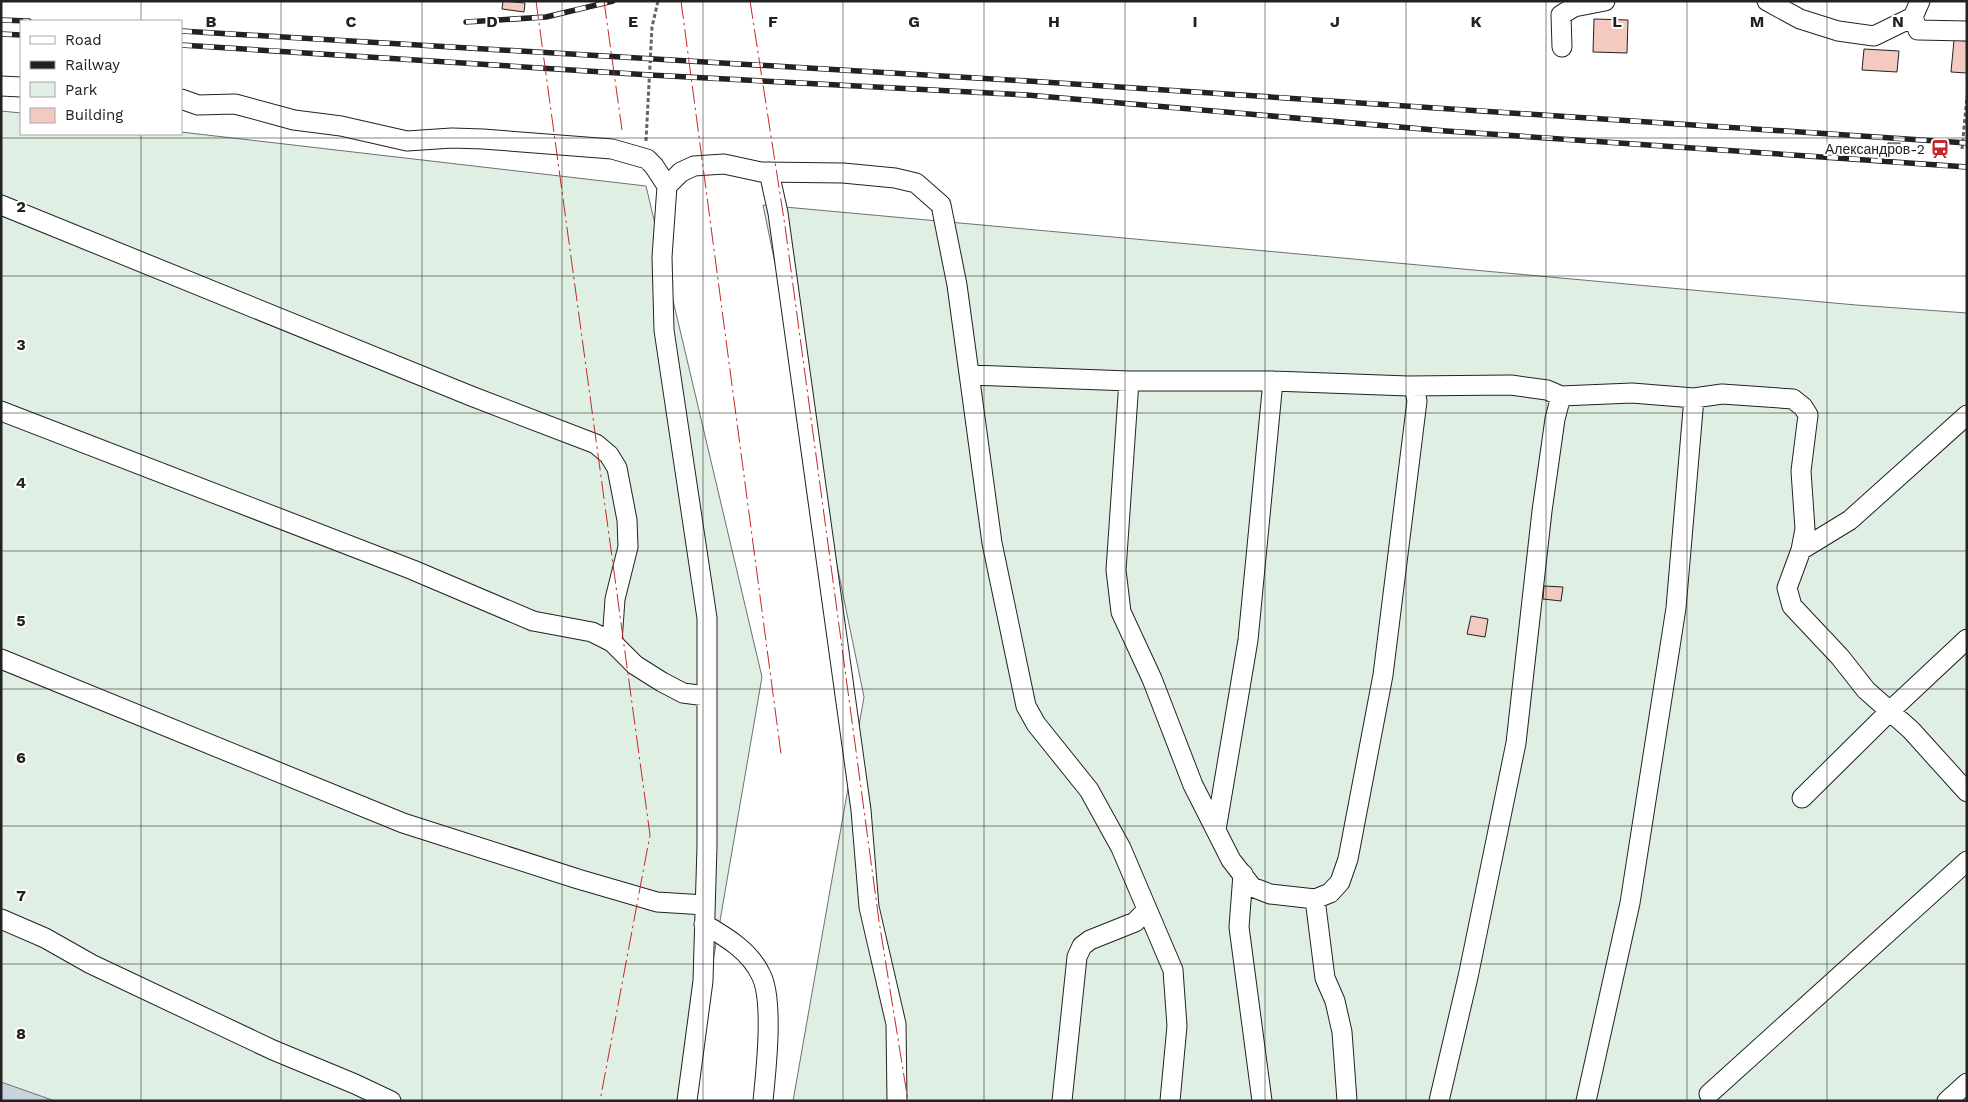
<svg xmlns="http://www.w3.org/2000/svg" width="1968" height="1102" font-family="'Work Sans',sans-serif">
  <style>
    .green { fill: #e0efe3; stroke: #6f6f6f }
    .water { fill: #c7d3dd; stroke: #6f6f6f }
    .building { fill: #f3c9c0; stroke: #222 }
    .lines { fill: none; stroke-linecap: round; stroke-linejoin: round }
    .minor-casing { stroke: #222; stroke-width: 21 }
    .path { stroke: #646464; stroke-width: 3; stroke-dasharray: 4 2.5; stroke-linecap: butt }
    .minor { stroke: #fff; stroke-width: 19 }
    .rail-casing { stroke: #222; stroke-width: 5.5 }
    .rail { stroke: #fff; stroke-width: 4; stroke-dasharray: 11; stroke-linecap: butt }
    .power { stroke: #c62828; stroke-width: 1; stroke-dasharray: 18 4 2.5 4; stroke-linecap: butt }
    .grid { fill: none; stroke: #222; stroke-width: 1; stroke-opacity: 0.55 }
    .labels { text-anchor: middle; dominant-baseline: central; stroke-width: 4; stroke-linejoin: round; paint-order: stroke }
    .poi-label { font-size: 14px; fill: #222; stroke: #fff; text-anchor: end }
    .grid-label { font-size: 16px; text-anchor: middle; font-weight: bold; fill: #222; stroke: #fff; stroke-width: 4; stroke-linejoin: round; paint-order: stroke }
  </style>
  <rect width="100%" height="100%" fill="#fff"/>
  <path class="green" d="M1 111 21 113V134H181V132L646 186 762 677 689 1101H1Z
    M763 205 1856 305 1967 313V1101H793L864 697Z"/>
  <path class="water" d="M1 1082 55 1101H1Z"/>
  <path class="building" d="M503 1 525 3 524 12 502 9Z
    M1594 19 1628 20 1627 53 1593 52Z
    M1954 40 1967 41V73L1951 72Z
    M1864 49 1899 51 1897 72 1862 70Z
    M1888 143H1900L1899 151 1887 150Z
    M1544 586 1563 587 1561 601 1543 599Z
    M1471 616 1488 619 1485 637 1467 634Z"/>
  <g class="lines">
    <g class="minor-casing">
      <path id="minor" d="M1767 1 1800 19 1838 31 1874 36 1913 17
        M1920 1 1913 17 1918 30 1967 31
        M1562 47 1561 15 1574 7 1605 1
        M1 86 21 87
        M181 99 198 105 235 104 294 120 341 126 407 141 452 138 483 139 612 149 647 159 654 166 667 186 662 257 664 330 707 618V846L703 981 687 1101
        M769 172 778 213 861 810 869 907 896 1024 897 1101
        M667 186 681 172 694 166 724 164 761 172 843 173 895 178 916 183 941 205 957 285 992 543 1026 706 1036 724 1089 790 1121 848 1173 970 1177 1026 1170 1101
        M1 205 471 396 596 444 609 455 617 468 627 520 628 547 615 599 612 642
        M970 375 1129 381H1273L1408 386 1511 385 1547 390 1561 396 1632 393 1694 398 1722 394 1793 399 1803 407 1808 415 1801 471 1805 529 1801 550 1787 588 1792 606 1840 657 1866 690 1911 730 1967 792
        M1129 381 1116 570 1121 612 1152 679 1193 785 1231 860 1252 887 1270 894 1315 899 1330 893 1340 882 1348 859 1383 675 1417 401 1414 386
        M1 411 413 570 533 621 592 632 612 642 635 665 662 682 683 693 706 696
        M1801 550 1850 520 1967 415
        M1 659 403 823 578 879 657 902 705 905
        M1802 798 1890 711 1967 639
        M1216 830 1248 640 1273 381
        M1243 874 1239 927 1262 1101
        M1315 899 1325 978 1335 1001 1342 1032 1347 1101
        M1 919 45 938 91 964 273 1050 355 1084 391 1101
        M704 924C726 937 750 951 761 975 774 1000 766 1071 763 1101
        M1709 1094 1967 861
        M1062 1101 1077 957 1082 946 1090 940 1135 922 1147 910
        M1439 1101 1468 977 1516 743 1542 511 1555 419 1561 396
        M1586 1101 1630 903 1676 608 1694 398
        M1947 1101 1967 1083"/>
    </g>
    <path class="path" d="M646 141 652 27 658 1
      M1962 149 1967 96"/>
    <use href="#minor" class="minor"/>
    <g class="rail-casing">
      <path id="rail" d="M1 20 29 21
        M466 22 546 17 613 1
        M181 31 1028 81 1967 143
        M1 34 21 35
        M181 45 650 75 1027 95 1446 131 1967 167"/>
    </g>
    <use href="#rail" class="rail"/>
    <path class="power" d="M536 1 650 835 600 1101
      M604 1 622 130
      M681 1 781 754
      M750 1 785 226 879 921 908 1101"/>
  </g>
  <path class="grid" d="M141 1V21M281 1V1101M422 1V1101M562 1V1101M703 1V1101M843 1V1101M984 1V1101M1125 1V1101M1265 1V1101M1406 1V1101M1546 1V1101M1687 1V1101M1827 1V1101M141 134V1101M1 138H1967M1 276H1967M1 413H1967M1 551H1967M1 689H1967M1 826H1967M1 964H1967"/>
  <defs>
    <g id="station-bare" transform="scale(1.5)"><path d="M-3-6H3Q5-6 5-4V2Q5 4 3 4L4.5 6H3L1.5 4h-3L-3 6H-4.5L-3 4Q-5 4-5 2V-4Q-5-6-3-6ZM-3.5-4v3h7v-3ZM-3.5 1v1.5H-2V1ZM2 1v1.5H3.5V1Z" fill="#c62828" stroke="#fff" stroke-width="2.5" paint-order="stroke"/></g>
  </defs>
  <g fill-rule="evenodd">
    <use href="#station-bare" x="1940" y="149"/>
  </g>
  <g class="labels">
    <g class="poi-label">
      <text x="1925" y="149">Александров-2</text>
    </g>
  </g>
  <g class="grid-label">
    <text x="211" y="27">B</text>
    <text x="351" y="27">C</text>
    <text x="492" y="27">D</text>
    <text x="633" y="27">E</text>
    <text x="773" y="27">F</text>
    <text x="914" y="27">G</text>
    <text x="1054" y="27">H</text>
    <text x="1195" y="27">I</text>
    <text x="1335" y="27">J</text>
    <text x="1476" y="27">K</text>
    <text x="1617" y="27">L</text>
    <text x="1757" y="27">M</text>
    <text x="1898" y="27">N</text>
    <text x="21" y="212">2</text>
    <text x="21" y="350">3</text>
    <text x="21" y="488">4</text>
    <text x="21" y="626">5</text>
    <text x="21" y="763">6</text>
    <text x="21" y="901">7</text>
    <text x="21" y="1039">8</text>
  </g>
  <rect width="1968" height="1102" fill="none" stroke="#222222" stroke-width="5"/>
  <rect x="20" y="20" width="162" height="115" fill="#ffffff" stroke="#a7a7a7"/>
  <rect x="30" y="36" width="25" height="8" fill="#ffffff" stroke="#a7a7a7"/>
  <text x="65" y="45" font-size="15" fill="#222222">Road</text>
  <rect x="30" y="61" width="25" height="8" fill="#222222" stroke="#a7a7a7"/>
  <text x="65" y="70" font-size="15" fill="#222222">Railway</text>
  <rect x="30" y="82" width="25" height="15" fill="#e0efe3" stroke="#a7a7a7"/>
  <text x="65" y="95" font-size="15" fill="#222222">Park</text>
  <rect x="30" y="108" width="25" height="15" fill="#f3c9c0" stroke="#a7a7a7"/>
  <text x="65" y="120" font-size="15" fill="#222222">Building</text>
</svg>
